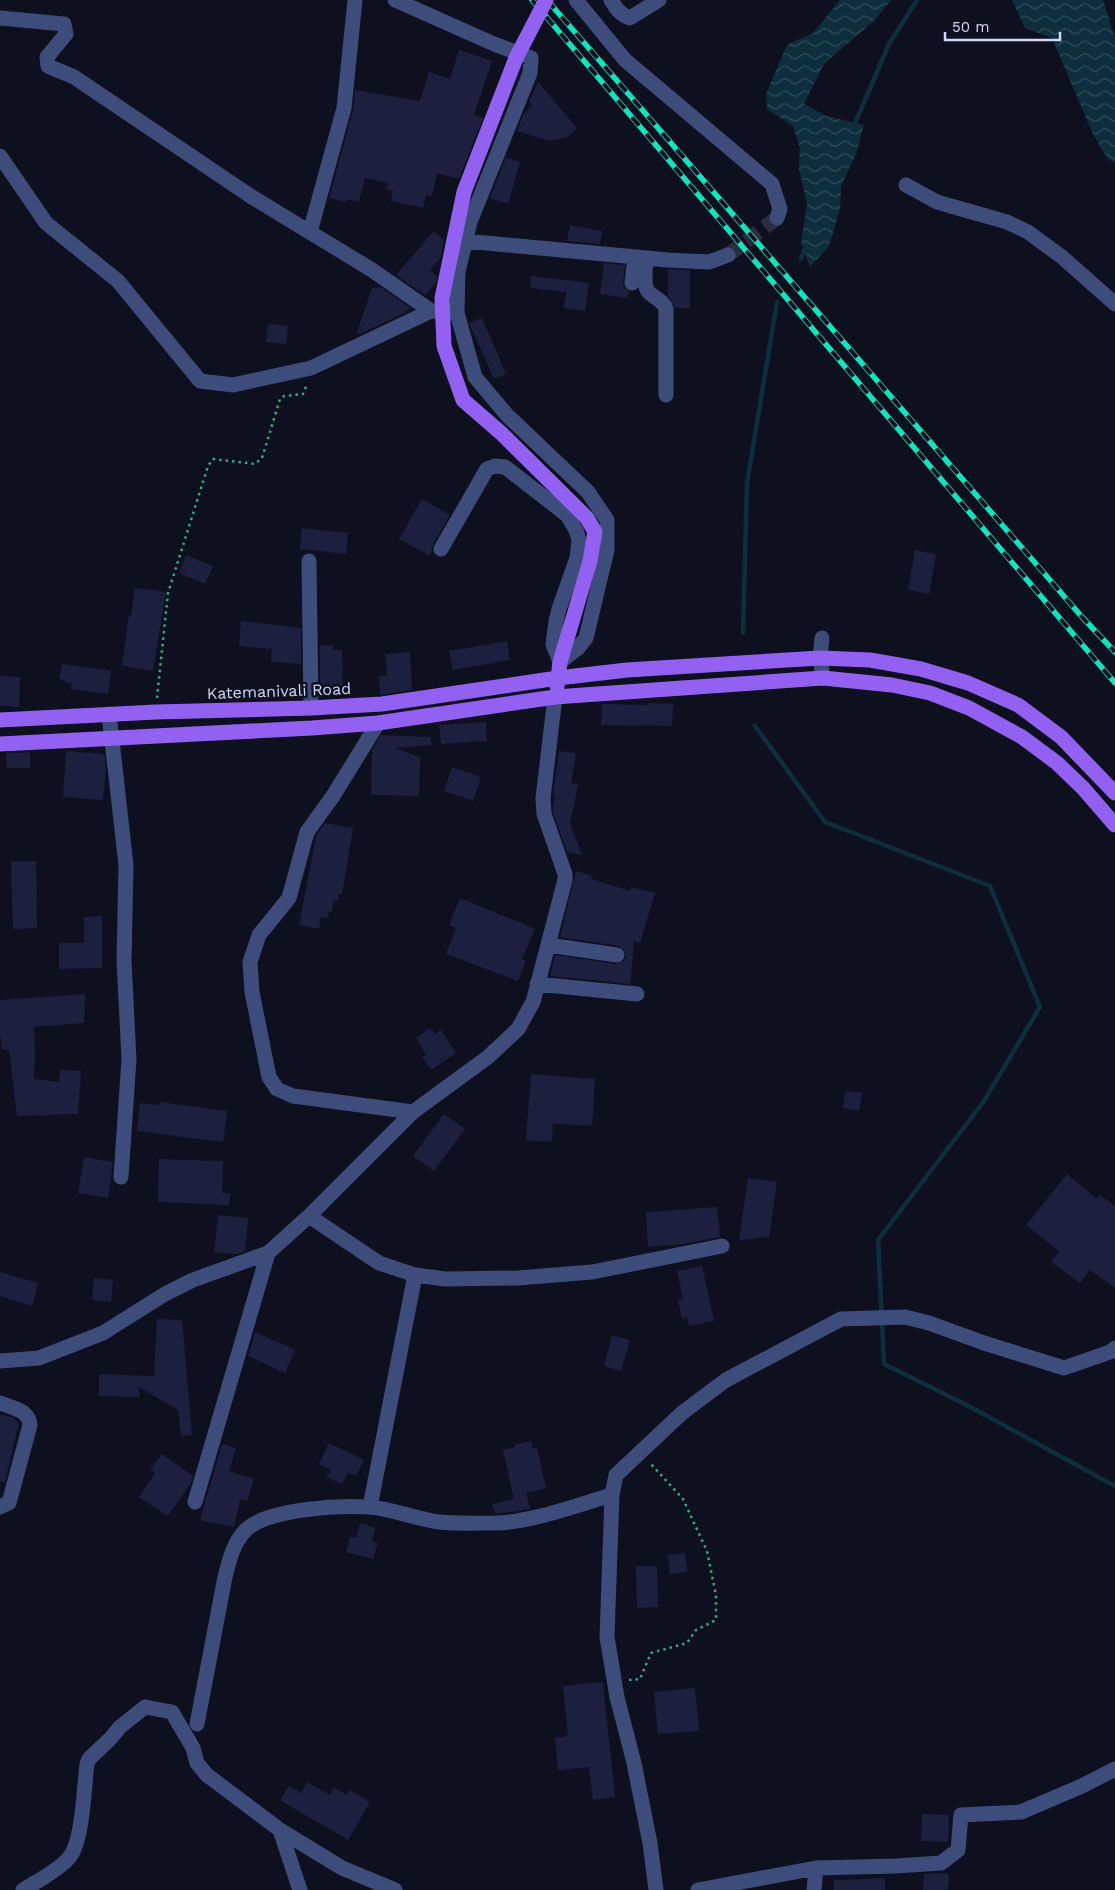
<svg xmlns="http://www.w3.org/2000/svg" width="1115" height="1890" font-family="'Work Sans',sans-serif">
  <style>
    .water { fill: url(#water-waves) }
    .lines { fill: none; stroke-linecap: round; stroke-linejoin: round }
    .stream { stroke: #0f2e3d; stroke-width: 4.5 }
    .building { fill: #1c1f3e }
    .minor-tunnel { stroke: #2b2e40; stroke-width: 15; stroke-dasharray: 15 8; stroke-linecap: butt }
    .path { stroke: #38a881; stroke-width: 2.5; stroke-dasharray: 2.5 4; stroke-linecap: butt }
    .minor { stroke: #3d4c7a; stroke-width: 15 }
    .major { stroke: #9361f1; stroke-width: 15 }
    .rail-casing { stroke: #14e4be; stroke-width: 5.5 }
    .rail { stroke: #0e101f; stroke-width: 4; stroke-dasharray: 11; stroke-linecap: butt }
    .major-bridge { stroke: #9361f1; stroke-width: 15 }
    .labels { text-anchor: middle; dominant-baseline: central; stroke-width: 5; stroke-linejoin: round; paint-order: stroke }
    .street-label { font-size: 16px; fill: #d1d8fb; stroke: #0e101f }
  </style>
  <defs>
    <pattern id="water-waves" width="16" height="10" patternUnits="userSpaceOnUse" patternTransform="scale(1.25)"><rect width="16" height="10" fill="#0f2e3d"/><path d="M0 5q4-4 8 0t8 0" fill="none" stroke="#314c5a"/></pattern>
  </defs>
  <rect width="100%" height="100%" fill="#0e101f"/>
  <path class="water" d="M840 0H891L875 20 824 64 804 104 826 116 864 125 856 154 841 186 840 209 829 246 810 267 801 242 807 204 799 169 800 148 793 126 767 109 766 94 787 45 813 33Z
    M1012 0H1103L1115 38V163L1107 158 1092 132 1052 38 1025 28Z"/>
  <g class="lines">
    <path class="stream" d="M853 128 889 44 917 0
      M801 259 806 246
      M743 633 747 483 777 302
      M755 726 825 822 990 886 1040 1007 984 1101 878 1240 884 1364 965 1404 1115 1486"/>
  </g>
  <path class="building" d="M459 50 492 61 474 115 483 118 459 179 437 173 432 196 426 195 423 208 391 201 393 191 386 189 388 183 365 178 359 202 347 199 346 202 329 198 353 110 355 90 420 101 429 72 450 79Z
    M538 82 577 128 568 137 549 141 517 131 523 115 532 105 529 101Z
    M506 157 520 162 508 204 490 198Z
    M570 225 602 231 600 244 567 241Z
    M434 231 444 240 441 257 430 270 437 276 436 283 425 295 396 275Z
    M604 263 625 265 623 282 624 287 629 291 628 298 600 294Z
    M668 269 690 270V308H675L668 296Z
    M531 276 589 283 585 311 564 308 566 292 530 288Z
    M381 287 410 308 404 313 360 334 357 332 372 288Z
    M482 318 506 374 494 379 469 323Z
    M268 324 288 326 286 344 266 342Z
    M422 499 450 515 433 544 430 556 399 539Z
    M302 528 348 533 346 554 300 549Z
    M915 550 936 554 929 594 908 590Z
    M186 555 213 566 205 584 179 573Z
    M135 588 166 592 153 671 122 666 129 615 131 616Z
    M241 621 301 628V664L271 662 272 649 239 646Z
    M507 641 510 660 453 670 449 651Z
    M320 645H333V650H342L343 695H320Z
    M410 652 412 690 380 695 379 676 387 675 385 654Z
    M62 664 111 671 108 694 71 689 72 683 64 682 65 680 59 679Z
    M0 676 20 677 19 707 0 706Z
    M648 703 673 704 672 726 601 725 602 704 648 705Z
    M486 722 487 741 441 744 439 725Z
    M381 735 431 737V745L394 748 420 757 419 796 371 795 372 750Z
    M66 751 104 754 106 769 103 800 63 797Z
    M559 751 576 753 571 783 578 784 570 824 582 855 567 852 553 812 555 794H553Z
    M30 752V768H7L6 753Z
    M452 767 481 777 473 801 444 791Z
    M325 823 353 828 342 894H339L338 901 334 900 332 912 329 911 328 918 321 917 319 929 299 925 316 836Z
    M11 861H36L37 928 13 929Z
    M576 871 591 875 592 879 630 891 631 887 655 893 640 943 634 941 630 984 550 976 555 955 616 964 624 961 626 957 625 951 619 946 560 937Z
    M460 898 535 929 522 959 526 961 518 981 446 954 456 928 449 925Z
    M102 916V968L59 969V943H84V917Z
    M85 994 84 1023 34 1027 35 1056 34 1079 59 1082 60 1070 81 1071 78 1114 17 1116 9 1050 2 1049 0 1034V1000Z
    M430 1028 435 1034 441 1030 456 1053 431 1070 422 1057 426 1055 416 1038Z
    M531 1074 595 1079 592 1126 553 1123 552 1142 526 1140Z
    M845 1091 862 1093 859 1111 843 1108Z
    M160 1102 227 1111 223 1142 137 1131 140 1103 160 1105Z
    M444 1114 465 1129 434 1171 413 1156Z
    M84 1157 113 1162 108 1198 78 1193Z
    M159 1159 223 1161 222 1193H230L229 1205 158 1202Z
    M1067 1174 1097 1199 1100 1195 1115 1206V1288L1090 1270 1080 1283 1051 1262 1059 1251 1026 1225Z
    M748 1178 777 1182 769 1237 739 1240Z
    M717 1207 720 1237 683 1244 648 1247 646 1212Z
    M218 1215 248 1218 245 1251 238 1254 214 1252Z
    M702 1266 714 1321 689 1326 687 1317 682 1319 678 1300 683 1299 677 1271Z
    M0 1272 38 1283 32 1306 0 1296Z
    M94 1278 113 1280 111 1302 92 1300Z
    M157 1319 182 1320 192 1435 181 1436 178 1410 139 1387V1397L99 1396V1374L154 1376Z
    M255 1332 295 1350 285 1373 248 1356Z
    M612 1335 630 1340 621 1371 604 1366Z
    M0 1414 11 1417 19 1422 5 1482 0 1481Z
    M531 1441 533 1449 537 1448 546 1488 526 1493 530 1509 495 1514 492 1504 514 1499 503 1450 515 1447 514 1445Z
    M329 1443 364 1460 356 1476 348 1472 342 1484 327 1477 331 1470 319 1464Z
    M222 1444 236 1448 229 1471 254 1479 247 1501 240 1499 234 1527 200 1520Z
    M162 1454 193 1476 191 1483 168 1516 139 1497 155 1473 151 1469Z
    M360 1523 375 1528 372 1541 378 1543 373 1559 346 1552 350 1537 356 1538Z
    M685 1553 687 1572 670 1574 668 1555Z
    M636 1566H657L658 1607 637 1608Z
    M603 1682 615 1797 593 1800 589 1767 558 1770 555 1738 568 1736 563 1686Z
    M695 1688 699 1731 658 1734 654 1692Z
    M307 1782 330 1795 334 1787 347 1795 350 1790 370 1802 348 1840 280 1800 289 1786 301 1793Z
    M922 1814 949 1815 948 1842 921 1841Z
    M934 1873 949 1874 948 1890H923L924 1874Z
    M885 1878V1890H834V1880Z"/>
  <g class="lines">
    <path class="minor-tunnel" d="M728 255 777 218"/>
    <path class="path" d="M157 698 168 593 208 466 213 459 255 464 262 458 280 399 284 396 303 394 307 384
      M629 1680 640 1679 651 1653 687 1643 696 1630 716 1620V1595L707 1551 683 1499 650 1463"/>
    <path class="minor" d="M395 0 494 44 531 58 530 73 470 222 458 272 457 313 475 377 507 415 588 492 607 520V550L586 638 578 648 560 662 553 644 556 621 559 609 577 558 579 540 576 530 567 515 505 467 495 466 487 469 441 549
      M576 0 625 60 772 184 780 209 777 218
      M611 0C616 8 620 15 630 18L659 0
      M0 18 64 24 66 34 47 57 48 66 74 77 252 197 372 270 431 311
      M0 156 46 223 118 281 200 381 233 385 311 368 431 311 455 313
      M906 185 937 202 1007 222 1028 232 1062 257 1115 304
      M310 232 344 108 355 0
      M465 241 668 260 709 262 728 255
      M646 258C646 266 643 282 647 290 652 298 663 299 666 309V395
      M632 283 635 257
      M309 561 311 708
      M822 638 820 658 823 678
      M109 714 126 865 124 961 129 1059 121 1177
      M378 723 333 796 307 832 289 898 259 935 250 962 252 992 269 1077 277 1089 293 1096 413 1112
      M548 945 617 955
      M537 984 637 994
      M309 1216 379 1263 415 1275 446 1279 518 1278 592 1272 722 1246
      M0 1361 39 1358 103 1333 165 1294 193 1280 268 1253 309 1216 413 1112 488 1057 518 1029 533 1002 565 880V874L544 814 543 798 555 697
      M0 1403C13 1408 29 1410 30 1425L9 1503 0 1507
      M195 1502 268 1253
      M370 1507 415 1275
      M197 1724 225 1577C229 1561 234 1540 247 1529 269 1509 339 1505 369 1507 393 1509 416 1519 440 1522 458 1524 478 1523 497 1523 532 1522 577 1505 612 1495
      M280 1830 300 1890
      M23 1890C37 1881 56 1872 68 1859 83 1844 84 1786 87 1764L89 1759 110 1739 120 1727 145 1707 172 1712 193 1748 197 1763 207 1775 280 1830 342 1868 395 1890
      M656 1890 650 1843 634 1763 617 1697 607 1637 612 1495 616 1475 682 1413 726 1380 841 1319 905 1317 929 1323 984 1343 1064 1368 1110 1352 1115 1348
      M698 1890 816 1868
      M814 1890 816 1868 896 1866 941 1863 958 1850 961 1815 1021 1812 1082 1786 1115 1769"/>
    <path class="major" d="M557 686 560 662 572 622
      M0 720 156 712 311 708 382 704 558 678 627 670 820 658 870 660 921 669 968 683 1018 705 1061 737 1115 793
      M0 744 312 728 378 723 555 697 823 678 892 685 930 693 969 708 1022 737 1057 763 1083 788 1115 825"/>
    <g class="rail-casing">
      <path id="rail" d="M532 0 1115 683
        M547 0 1082 617 1115 652"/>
    </g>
    <use href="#rail" class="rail"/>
    <path class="major-bridge" d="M546 0 516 58 464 192 442 298 444 346 463 400 501 433 587 518 595 532 590 561 572 622"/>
  </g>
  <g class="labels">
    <g class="street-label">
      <text transform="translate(279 691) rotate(-2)">Katemanivali Road</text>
    </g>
  </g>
  <path d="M945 32v8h115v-8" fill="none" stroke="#d1d8fb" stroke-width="2.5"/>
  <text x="952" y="32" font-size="15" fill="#d1d8fb" stroke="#0e101f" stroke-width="4" paint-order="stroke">50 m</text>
</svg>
